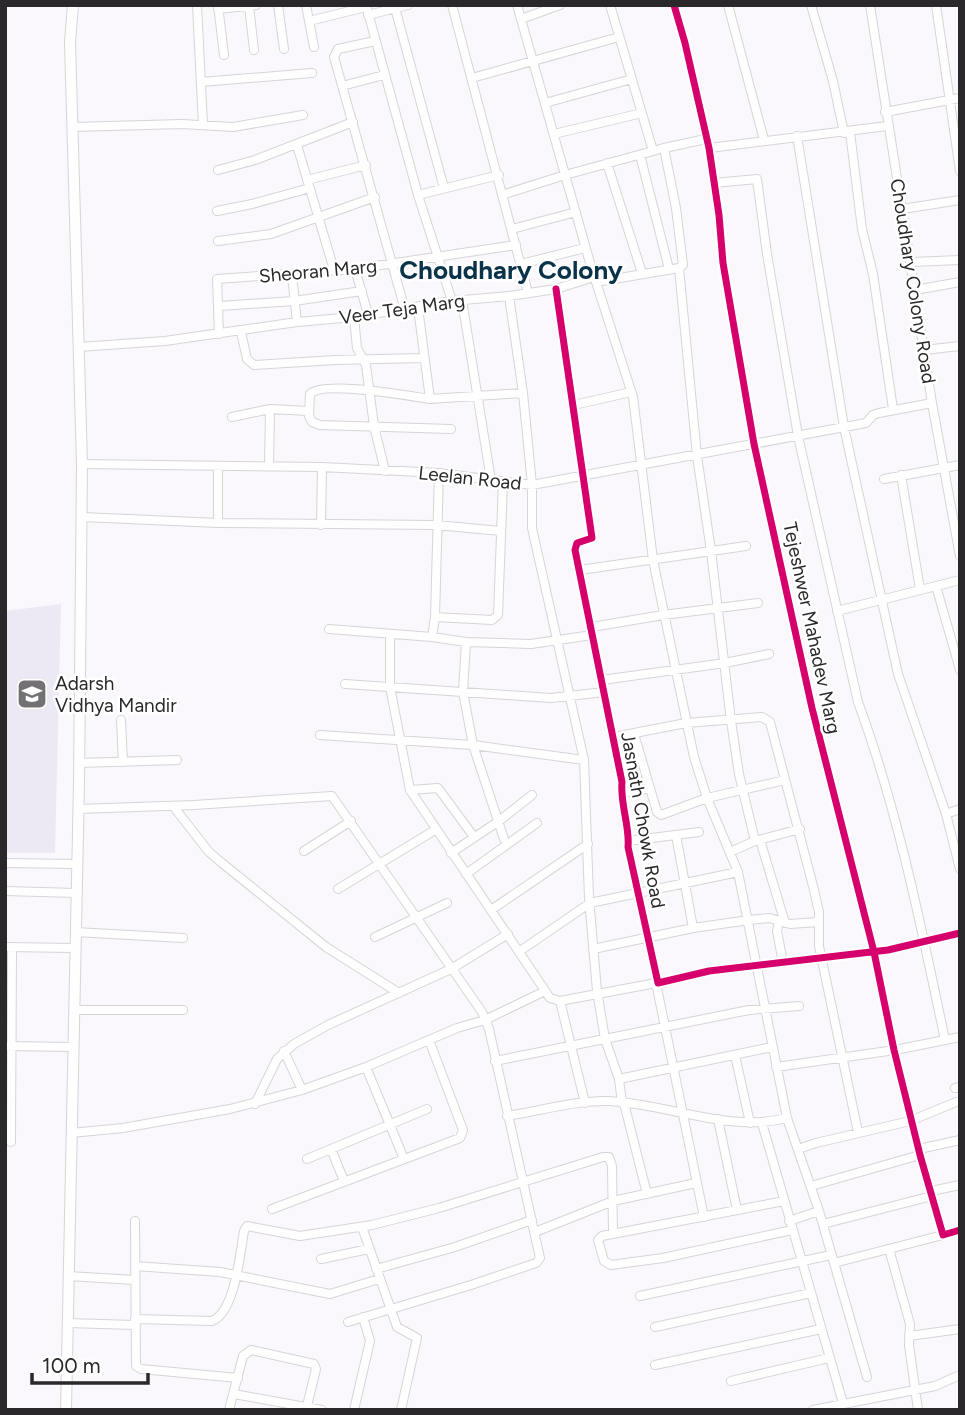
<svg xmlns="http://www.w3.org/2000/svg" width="965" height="1415" font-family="Figtree,sans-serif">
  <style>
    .built { fill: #ede9f4 }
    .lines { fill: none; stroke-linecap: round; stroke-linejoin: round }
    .minor-casing { stroke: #d6d4d7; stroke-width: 10 }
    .secondary-casing { stroke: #d6d4d7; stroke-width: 12 }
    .minor { stroke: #fefeff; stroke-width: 8 }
    .secondary { stroke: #fefeff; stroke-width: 10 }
    .cycleway-casing { stroke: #fff; stroke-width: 11 }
    .cycleway { stroke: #d6006c; stroke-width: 7 }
    .labels { text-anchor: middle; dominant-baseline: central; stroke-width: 5; stroke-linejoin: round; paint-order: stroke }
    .street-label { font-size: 19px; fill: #2a282b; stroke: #fff }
    .poi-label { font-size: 19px; fill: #2a282b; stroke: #fff; text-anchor: start }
    .district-label { font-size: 26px; font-weight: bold; fill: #0a334a; stroke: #fff }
  </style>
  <rect width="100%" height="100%" fill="#faf8fd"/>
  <path class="built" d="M61 604 55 853H5V611Z"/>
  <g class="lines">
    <g class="minor-casing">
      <path id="minor" d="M197 5 203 125
        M218 5 224 55
        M278 5 284 49
        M306 5 314 47
        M366 5 418 195 452 301
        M452 5 528 293
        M517 5 594 277
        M610 5 653 151
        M674 5 685 43 709 148 719 215 723 263 754 444 812 708 874 952 894 1050 920 1155 943 1235 960 1230
        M728 5 764 140
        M811 5 833 81 844 133
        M870 5 932 403 960 556
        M936 5 960 171
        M249 6 254 50
        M395 8 444 188
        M218 9 256 5
        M368 15 408 5
        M521 19 560 5
        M309 21 366 7
        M375 41 338 49 334 57 405 310
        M472 78 619 37
        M201 82 312 73
        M342 86 384 75
        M545 103 632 79
        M885 112 960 98
        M72 127 182 124 233 127 303 115
        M850 132 862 229 873 274 893 409
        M554 134 642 113
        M797 136 844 427 892 647 898 674 946 814 960 869
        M297 145 334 270
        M709 148 887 126
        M640 155 669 269
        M607 163 642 273
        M218 170 255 160 353 122
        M307 180 366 165
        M714 183 757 179 767 254 798 436 858 702C898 811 921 926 945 1040
        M418 195 499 175
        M502 195 565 175 664 148
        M902 209 960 200
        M217 211 252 204 310 188
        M512 229 576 212
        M218 241 271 234 375 197
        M911 262 960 260
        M521 264 585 248
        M679 268 697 456 711 551 731 721 739 774 755 841
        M355 269 368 314
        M292 275 297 322
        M596 282 633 397 653 560 694 757 707 798 738 872 787 1118 819 1211 867 1377
        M556 289 592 538 577 543 575 550 622 782C620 805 630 826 628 847L658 983 709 971 888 950 960 933
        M915 290 960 282
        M509 296 523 393 532 485V528L584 760 589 898 597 991 605 1039 619 1079 622 1103
        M462 300 491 480
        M219 306 294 301 362 291
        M418 308 430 399 523 393
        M354 317 357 348 366 365 374 426 385 471
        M241 332 247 359 254 365 335 360 424 358
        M219 334 217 279 355 269 516 245
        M79 347 165 341 297 322 354 317 452 301 509 296 556 289 594 277 596 282 679 268 683 265 676 208 664 148 706 139
        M924 350 960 346
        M430 399C409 396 323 380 310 394L309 416 312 422 320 425 451 429
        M574 405 631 392
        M232 417 270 409 309 411
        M82 464 322 467 439 473 532 485 866 423 873 415 879 413 932 403
        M269 466 270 409
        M901 475 920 589
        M884 479 960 465
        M82 517 218 523 436 525 501 531
        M218 523V466
        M321 525 322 467
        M580 570 746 546
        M936 586 960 670
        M837 611 960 580
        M435 617 492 620 498 615 503 482
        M592 627 663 615 758 603
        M329 629 432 637 466 642 531 644 592 635
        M390 634V687L410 790 550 998 560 1001 656 983 704 1217
        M432 637 435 617 439 473
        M466 642 463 692 473 745 504 839
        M602 680 725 663 769 654
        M345 684 551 698 604 692
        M121 720 123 762
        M634 734 657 812 661 815 707 798 785 780
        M320 735 473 745 584 760
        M614 737 686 723 762 717 770 722 813 886 819 912V946L858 1132
        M79 763 177 760
        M410 790 438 788 474 837
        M622 793 650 788
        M173 806 209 852 222 863 326 947 399 993
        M78 809 194 805 332 796 482 1012 489 1029 540 1258 536 1263 471 1285 348 1322
        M946 814 960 809
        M676 835 693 928
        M760 840 785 923
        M628 841 699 832
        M304 851 351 821
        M730 852 755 841 800 829
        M451 853 499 821 532 795
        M5 863 77 864
        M466 874 537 823
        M338 889 435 830
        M5 891 76 893
        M491 910 588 844
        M779 921 777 931 783 963
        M75 932 183 938
        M375 937 447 903
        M5 947 75 948
        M593 949 693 928 749 920 770 918 790 924 818 922
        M520 951 590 903 738 872
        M560 1001 585 1103
        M74 1010H183
        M5 1046 73 1047
        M284 1051 302 1090
        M735 1055 750 1123
        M495 1061 749 1010 799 1006
        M366 1067 404 1159
        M776 1067 895 1050 960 1037
        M619 1079 772 1047
        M955 1088 960 1087
        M624 1103 647 1194
        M255 1104 277 1059 294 1044 328 1025 451 969 508 934
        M507 1116C540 1111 576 1100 609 1101 669 1104 728 1133 787 1118
        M718 1119 737 1210
        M762 1123 843 1403
        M71 1133 123 1128 230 1109 302 1090 366 1067 457 1028 485 1020 545 991
        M11 1142 12 947
        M331 1149 344 1181
        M798 1149 816 1143 910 1121 956 1102
        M919 1149 960 1140
        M307 1159 427 1109
        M811 1186 920 1155
        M931 1191 960 1185
        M784 1201 602 1236 598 1240 604 1261 611 1265 663 1258 792 1230
        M272 1209 460 1138 463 1130 429 1040
        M135 1221 136 1366 141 1369 238 1378
        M789 1221 819 1211
        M823 1224 932 1196
        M362 1227 397 1327 417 1338 401 1410
        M535 1232 613 1201 696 1183
        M889 1249 910 1324 909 1345 918 1410
        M321 1259 369 1249
        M834 1263 943 1235
        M135 1266 220 1272 330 1294 379 1279
        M376 1269 455 1247 532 1220
        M68 1276 135 1280
        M640 1296 831 1255
        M135 1319 212 1321C235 1312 240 1254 244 1231L247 1226 300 1236 372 1225 439 1208 603 1157H609L612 1166 613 1234
        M67 1323 135 1325
        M655 1327 811 1293
        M909 1336 960 1329
        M655 1365 821 1329
        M731 1381 829 1358
        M234 1394 322 1410
        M229 1410 243 1356 251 1350 314 1364 316 1369 307 1406
        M354 1410 370 1341 363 1317
        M813 1410 935 1386 960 1375"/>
    </g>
    <g class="secondary-casing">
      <path id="secondary" d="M66 1410 79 784 82 464 70 42 73 5"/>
    </g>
    <use href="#minor" class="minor"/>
    <use href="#secondary" class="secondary"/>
    <g class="cycleway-casing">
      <path id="cycleway" d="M674 5 685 43 709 148 719 215 723 263 754 444 812 708 874 952 894 1050 920 1155 943 1235 960 1230
        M556 289 592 538 577 543 575 550 622 782C620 805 630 826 628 847L658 983 709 971 888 950 960 933"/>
    </g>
    <use href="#cycleway" class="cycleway"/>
  </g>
  <defs>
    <g id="school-square" transform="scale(1.575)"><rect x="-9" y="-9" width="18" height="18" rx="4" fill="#737174" stroke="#fff"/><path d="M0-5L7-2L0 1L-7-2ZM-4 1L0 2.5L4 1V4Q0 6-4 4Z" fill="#fff"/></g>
  </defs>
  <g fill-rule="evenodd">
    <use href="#school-square" x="32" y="694"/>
  </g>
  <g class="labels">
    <g class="street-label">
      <text transform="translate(318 271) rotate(-5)">Sheoran Marg</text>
      <text transform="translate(913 281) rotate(81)">Choudhary Colony Road</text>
      <text transform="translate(402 309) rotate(-8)">Veer Teja Marg</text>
      <text transform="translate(470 478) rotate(6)">Leelan Road</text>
      <text transform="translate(812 628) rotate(78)">Tejeshwer Mahadev Marg</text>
      <text transform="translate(643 820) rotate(80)">Jasnath Chowk Road</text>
    </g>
    <g class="poi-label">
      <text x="55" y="683">Adarsh<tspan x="55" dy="22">Vidhya Mandir</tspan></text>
    </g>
    <g class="district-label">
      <text x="511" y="270">Choudhary Colony</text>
    </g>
  </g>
  <rect width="965" height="1415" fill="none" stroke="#2a282b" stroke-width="14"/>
  <path d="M32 1373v10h116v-10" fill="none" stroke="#2a282b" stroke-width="3.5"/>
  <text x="42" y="1373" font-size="21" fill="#2a282b" stroke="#ffffff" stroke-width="5" paint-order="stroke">100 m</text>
</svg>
